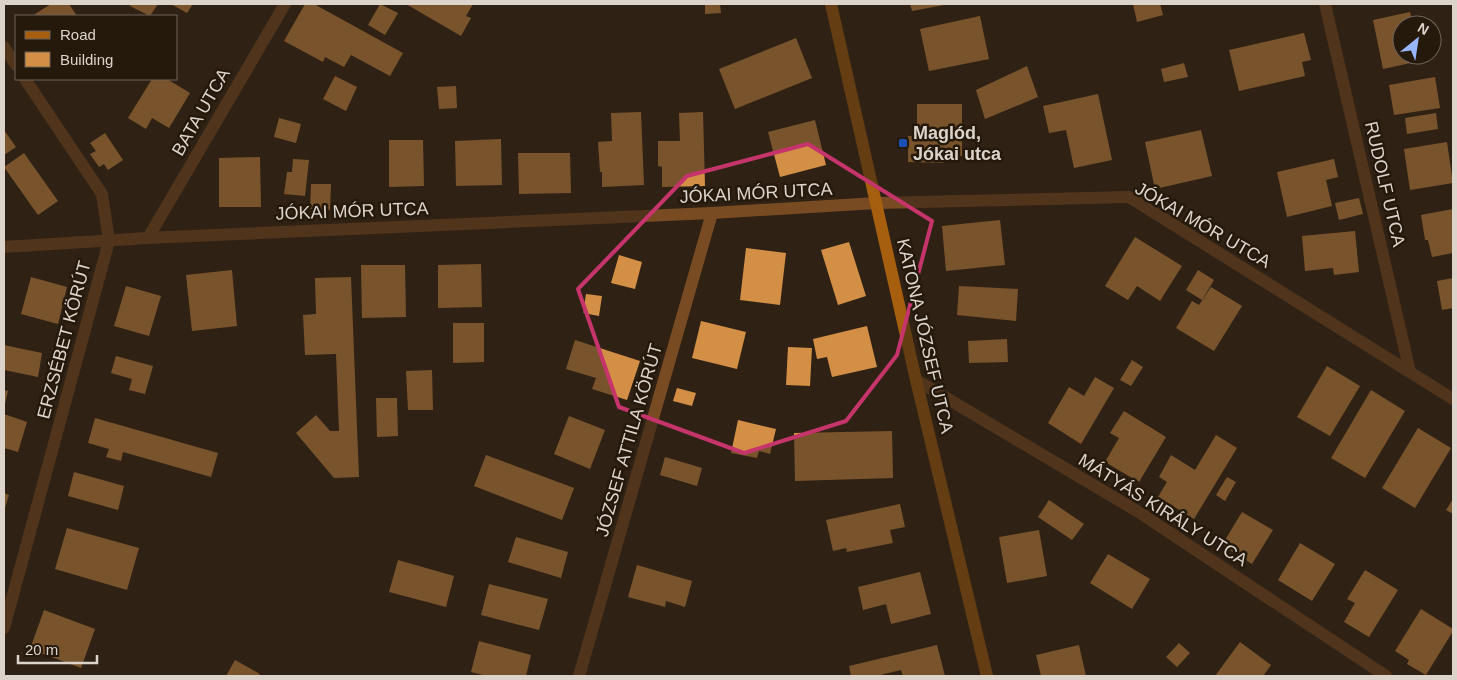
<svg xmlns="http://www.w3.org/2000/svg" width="1457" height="680" font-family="Arial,sans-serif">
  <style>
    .building { fill: #d38f45 }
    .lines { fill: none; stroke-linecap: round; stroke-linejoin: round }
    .street { stroke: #784b22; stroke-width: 12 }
    .secondary { stroke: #a55f0e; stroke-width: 12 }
    .marked { fill: none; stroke: #c6346c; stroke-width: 4; stroke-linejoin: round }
    .transit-dot { fill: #1a4fb4; stroke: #25190c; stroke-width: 2 }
    .labels { text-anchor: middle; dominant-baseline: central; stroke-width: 5; stroke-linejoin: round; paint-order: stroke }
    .street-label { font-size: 18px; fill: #dcd3cb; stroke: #25190c }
    .poi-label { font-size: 18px; font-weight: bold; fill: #dcd3cb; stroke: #25190c; text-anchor: start }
  </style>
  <rect width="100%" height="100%" fill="#2f2215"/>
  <path class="building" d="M51 4H69L77 16H32Z
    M131 4H158L150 16 130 6Z
    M171 4H193L187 13Z
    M305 4H314L403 53 390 76 351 55 344 67 325 57 323 62 284 41Z
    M380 4 398 13 385 35 368 25Z
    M406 4H473L466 16 471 18 461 36Z
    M705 4H720L721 13 705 14Z
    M910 4H944V5L912 11Z
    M1133 4H1160L1163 15 1137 22Z
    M1410 12 1413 25H1402V55H1419L1420 61 1383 69 1373 20Z
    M980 16 989 59 929 71 920 29Z
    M1304 33 1311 60 1302 62 1305 76 1239 91 1229 50Z
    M796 38 812 78 735 109 719 69Z
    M1184 63 1188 77 1164 82 1161 69Z
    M1027 66 1038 97 985 119 976 90Z
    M335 76 357 87 346 111 323 99Z
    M1435 77 1440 108 1394 115 1389 85Z
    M152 79H167L190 93 169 128 152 118 146 129 128 118Z
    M456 86 457 108 439 109 437 87Z
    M1098 94 1112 160 1074 168 1066 130 1049 133 1043 106Z
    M917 104H962V156H944V163L908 162V136H917Z
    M641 112 644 185 602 187V172H600L598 142 612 141 611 113Z
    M703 112 705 186 662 187V167L658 166V141H680L679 113Z
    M1436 113 1438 129 1407 134 1405 118Z
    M279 118 301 124 296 143 274 137Z
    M815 120 826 165 780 177 768 132Z
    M4 130 16 147 4 155Z
    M1201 130 1212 176 1155 189 1145 142Z
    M105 133 123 160 108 170 104 164 99 167 90 154 96 151 90 143Z
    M501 139 502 185 456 186 455 141Z
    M389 140H423L424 186 389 187Z
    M1447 142 1453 183 1410 190 1404 149Z
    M24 153 58 201 38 215 4 167Z
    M518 153H570L571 193 519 194Z
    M260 157 261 207H219V158Z
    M293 159 309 160 305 196 284 194 287 172H292Z
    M1334 159 1338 177 1326 180 1332 206 1287 217 1277 172Z
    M311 184H331L330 210 310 209Z
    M1359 198 1363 214 1339 220 1335 203Z
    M1453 209V253L1432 257 1428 240H1425L1421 215Z
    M1000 220 1005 265 946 271 942 226Z
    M1355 231 1359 272 1334 275 1333 268 1305 271 1302 236Z
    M1135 237 1182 266 1160 301 1137 286 1128 300 1105 286Z
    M849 242 866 296 838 305 821 250Z
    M746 248 786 253 780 305 740 300Z
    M619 255 642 262 635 289 611 283Z
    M481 264 482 307 438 308V265Z
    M361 265H405L406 317 362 318Z
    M232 270 237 326 192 331 186 275Z
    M1198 270 1214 280 1202 300 1186 290Z
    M31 277 67 287 58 324 21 314Z
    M351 277 359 477 334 478 296 433 316 415 330 431H339L336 354 305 355 303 315 316 314 315 278Z
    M1453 278V308L1442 310 1437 281Z
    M126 286 161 296 149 336 114 326Z
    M959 286 1018 289 1016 321 957 315Z
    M1211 287 1242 306 1214 351 1176 328 1192 301 1199 305Z
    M586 294 602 296 599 316 583 313Z
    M701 321 746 332 737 369 692 358Z
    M453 323H484V362L453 363Z
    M867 326 877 367 832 377 827 357 817 359 813 339Z
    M1007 339 1008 362 969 363 968 341Z
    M575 340 640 361 627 400 592 389 596 378 566 369Z
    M4 345 42 353 38 377 4 370Z
    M788 347 812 348 810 386 786 385Z
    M116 356 153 366 145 394 129 390 132 379 111 373Z
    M1132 360 1143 367 1131 386 1120 380Z
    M1327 366 1360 386 1330 436 1297 417Z
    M432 370 433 410H408L406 371Z
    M1095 377 1114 388 1081 444 1048 423 1069 387 1084 396Z
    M677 388 696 393 692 406 673 401Z
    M4 390 8 391 4 408Z
    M1371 390 1405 411 1365 478 1331 458Z
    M376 398H397L398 436 377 437Z
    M1124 411 1166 437 1139 482 1105 462 1119 438 1110 433Z
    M4 414 27 422 18 452 4 448Z
    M569 416 605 430 590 469 554 454Z
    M95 418 218 453 211 477 123 452 121 461 106 457 109 449 88 443Z
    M738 420 776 429 770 454 759 451 757 458 731 453Z
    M1418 428 1451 448 1415 508 1382 488Z
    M892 431 893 478 795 481 794 433Z
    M1216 435 1237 448 1194 519 1158 497 1167 482 1159 477 1171 455 1195 470Z
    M486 455 574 488 562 520 474 486Z
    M665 457 702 468 697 486 660 475Z
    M74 472 124 486 118 510 68 496Z
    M1227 477 1236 482 1225 501 1216 495Z
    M4 493 9 495 4 511Z
    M1453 499V514L1446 510Z
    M1049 500 1084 524 1072 540 1038 517Z
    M900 504 905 527 890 530 893 543 847 552 846 548 833 551 826 520Z
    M1242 512 1273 530 1252 564 1222 545Z
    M67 528 139 548 127 590 55 569Z
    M1039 530 1047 576 1007 583 999 537Z
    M516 537 568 552 561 578 508 562Z
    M1300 543 1335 564 1312 601 1278 580Z
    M1108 554 1150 579 1132 609 1090 583Z
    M398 560 454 576 446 607 389 592Z
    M637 565 692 581 685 607 666 601 665 607 628 597Z
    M1365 570 1398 590 1369 637 1344 622 1355 603 1347 599Z
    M920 572 931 614 891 624 886 604 863 610 858 587Z
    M489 584 548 599 539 630 481 615Z
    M1421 609 1453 629V631L1426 675 1407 664 1409 660 1395 651Z
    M44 610 95 629 81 668 30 649Z
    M479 641 531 655 526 676H487L471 672Z
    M1240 642 1271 665 1263 676H1215Z
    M1179 643 1190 653 1177 667 1166 657Z
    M937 645 945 676H903L901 670 876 676H851L849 666Z
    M1079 645 1086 676H1041L1036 655Z
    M235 660 260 674 258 676H226Z"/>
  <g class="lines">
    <path class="street" d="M1325 4 1410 372
      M4 47 16 65
      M148 238 285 4
      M4 247 148 238 712 213 876 203 1129 197 1453 399
      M916 380 1137 511 1386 676
      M4 628 109 241 102 194 25 79
      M579 676 712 213"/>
    <path class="secondary" d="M831 4 916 380 987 676"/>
  </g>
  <path d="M0 0H1457V680H0ZM808 144 932 221 897 355 846 421 744 453 619 407 578 289 687 176Z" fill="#2f2215" fill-opacity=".55" fill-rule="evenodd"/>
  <path class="marked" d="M808 144 932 221 897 355 846 421 744 453 619 407 578 289 687 176Z"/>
  <rect class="transit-dot" x="898" y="138" width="10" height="10" rx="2.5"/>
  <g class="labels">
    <g class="street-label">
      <text transform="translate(201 112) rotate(-60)">BATA UTCA</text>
      <text transform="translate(1385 184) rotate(77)">RUDOLF UTCA</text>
      <text transform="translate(756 193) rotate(-3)">JÓKAI MÓR UTCA</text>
      <text transform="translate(352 211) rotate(-2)">JÓKAI MÓR UTCA</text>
      <text transform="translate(1203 225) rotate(30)">JÓKAI MÓR UTCA</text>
      <text transform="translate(925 336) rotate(77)">KATONA JÓZSEF UTCA</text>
      <text transform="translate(64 340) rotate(-75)">ERZSÉBET KÖRÚT</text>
      <text transform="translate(629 440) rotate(-74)">JÓZSEF ATTILA KÖRÚT</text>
      <text transform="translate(1163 510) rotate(32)">MÁTYÁS KIRÁLY UTCA</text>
    </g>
    <g class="poi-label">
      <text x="913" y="133">Maglód,<tspan x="913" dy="21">Jókai utca</tspan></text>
    </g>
  </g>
  <rect width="1457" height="680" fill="none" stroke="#dcd3cb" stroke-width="10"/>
  <rect x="15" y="15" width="162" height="65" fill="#25190c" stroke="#6e6358"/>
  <rect x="25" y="31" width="25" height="8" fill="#a55f0e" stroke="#6e6358"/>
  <text x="60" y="40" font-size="15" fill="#dcd3cb">Road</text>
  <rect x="25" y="52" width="25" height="15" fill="#d38f45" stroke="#6e6358"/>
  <text x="60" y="65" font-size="15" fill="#dcd3cb">Building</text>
  <g transform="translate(1417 40) rotate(30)"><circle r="24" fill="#25190c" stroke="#6e6358"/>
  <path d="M0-4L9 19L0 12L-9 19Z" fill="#97b6fd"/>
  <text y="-8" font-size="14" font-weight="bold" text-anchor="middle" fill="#dcd3cb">N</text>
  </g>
  <path d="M18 655v8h79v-8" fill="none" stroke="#dcd3cb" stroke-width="2.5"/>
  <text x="25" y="655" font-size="15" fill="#dcd3cb" stroke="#25190c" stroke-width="4" paint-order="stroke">20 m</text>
</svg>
